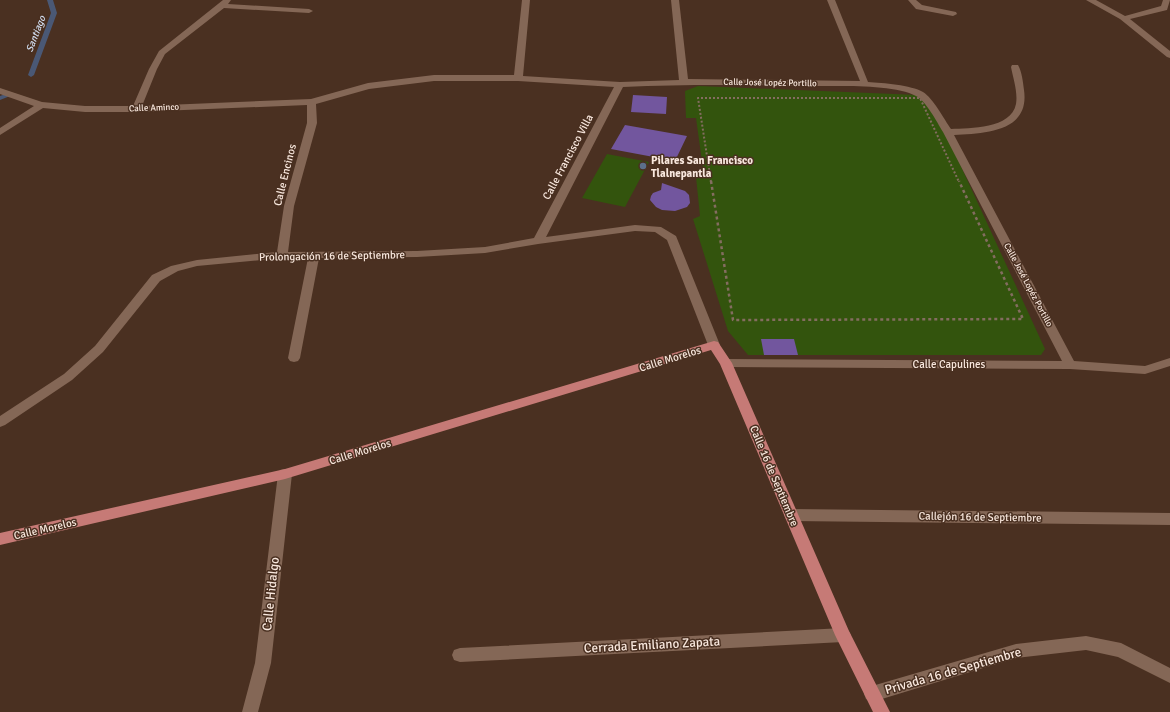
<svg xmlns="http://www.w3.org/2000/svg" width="1170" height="712" font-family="Signika,sans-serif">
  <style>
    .green { fill: #33540d }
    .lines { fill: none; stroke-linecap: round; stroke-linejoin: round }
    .stream { fill: #4a5875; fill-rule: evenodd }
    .building { fill: #72569e }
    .path-far1 { stroke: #846d60; stroke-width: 2; stroke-dasharray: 2 2; stroke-linecap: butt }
    .path { stroke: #846d60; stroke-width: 2.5; stroke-dasharray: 3 3; stroke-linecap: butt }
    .minor { fill: #846756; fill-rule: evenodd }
    .major { fill: #c67a76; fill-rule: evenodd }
    .service-dot { fill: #5c6f8a; stroke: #4a3021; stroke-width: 1.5 }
    .labels { text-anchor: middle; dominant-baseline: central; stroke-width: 3; stroke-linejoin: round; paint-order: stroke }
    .far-street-label { font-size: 9px; fill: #f8e7dd; stroke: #4a3021 }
    .far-water-label { font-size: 10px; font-style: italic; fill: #d2def1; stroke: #4a3021 }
    .street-label { font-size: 11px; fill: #f8e7dd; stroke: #4a3021 }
    .poi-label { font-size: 11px; font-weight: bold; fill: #f8e7dd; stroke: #4a3021; text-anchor: start }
    .near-street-label { font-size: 13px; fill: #f8e7dd; stroke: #4a3021 }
  </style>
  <rect width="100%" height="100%" fill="#4a3021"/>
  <path class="green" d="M698 86 918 95 930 99 1045 349 1041 355H748L728 331 693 219 700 216 696 177 704 176 696 118H686L685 91Z
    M607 154 649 162 625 207 582 198Z"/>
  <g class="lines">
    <path class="stream" d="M47 0H53L57 13 34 75 31 77 28 75 51 13Z
      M8 93 11 95 10 96 0 100V96Z"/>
  </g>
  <path class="building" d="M633 95 667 97 666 114 631 112Z
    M625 125 687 136 675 161 611 149Z
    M662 183 685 191 689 195 690 203 687 207 675 211 662 210 656 207 650 200 651 196 653 193 661 190Z
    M761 339H794L798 355H764Z"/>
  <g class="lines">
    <path class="path-far1" d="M711 182 698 98H920L959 182"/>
    <path class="path" d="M711 181 733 320 1023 319 959 181"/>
    <path class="minor" d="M223 0H231L228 4 309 9 313 11 309 13 224 8 165 54 157 69 142 106 311 99 368 83 434 75H514L522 0H530L523 76 620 82 679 80 671 0H679L688 79 860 81 827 0H835L868 82C883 83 911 85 923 92 933 98 944 119 951 129 970 128 1011 129 1016 104 1018 92 1013 78 1011 67L1012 65H1018C1022 72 1023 82 1024 90 1030 132 985 133 954 135L1074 361 1145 366 1170 358V366L1145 374 1070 369 726 367 722 366 720 363 722 360 726 359 1062 361 943 132C937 122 926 101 916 96 895 84 839 86 814 86 750 85 687 84 623 87L546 237 635 225 661 227 676 236 720 345 718 348 714 349 710 348 708 345 667 240 655 232 635 231 538 244 485 253 417 257 319 258 300 358 298 361 294 362 290 361 288 358 308 258H282L197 266 178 271 160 281 103 352 72 380 5 425 0 427V416L64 374 95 346 152 275 171 266 197 260 277 252 284 206 307 123V105L136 112H85L43 108 0 135V128L34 106 0 94V88L42 102 85 106H133L149 69 159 51ZM434 81H518L614 87 534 238 485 247 417 251 288 252 294 206 317 123 316 104 369 89Z
      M908 0H916L922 5 956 12 957 14 953 16 916 9Z
      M1086 0H1096L1125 16 1161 6 1163 0H1170L1167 10 1130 19 1170 51V58L1167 57 1120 19Z
      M285 469 290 470 292 474 271 663 258 712H242L255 663 278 474 280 470Z
      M791 509 1170 513V525L791 521 786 519 784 515 786 511Z
      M843 628 848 630 851 635 848 640 843 642 460 662 454 660 452 655 454 650 460 648Z
      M1086 636 1121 643 1170 668V683L1118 657 1086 650 1016 658 872 702 866 699 864 694 866 689 872 686 1016 644Z"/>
    <path class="major" d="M714 341 718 342 732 363 849 631 890 712H873L835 635 720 364 711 350 285 479 0 545V533L285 469Z"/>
  </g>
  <circle class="service-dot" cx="643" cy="166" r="4"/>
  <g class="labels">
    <g class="far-street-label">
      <text transform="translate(770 83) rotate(1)">Calle José Lopéz Portillo</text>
      <text transform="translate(154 108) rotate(-2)">Calle Aminco</text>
      <text transform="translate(1028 285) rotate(62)">Calle José Lopéz Portillo</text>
    </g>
    <g class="far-water-label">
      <text transform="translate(36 34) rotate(-69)">Santiago</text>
    </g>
    <g class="street-label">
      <text transform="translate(568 157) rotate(-62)">Calle Francisco Villa</text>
      <text transform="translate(285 175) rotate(-76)">Calle Encinos</text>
      <text transform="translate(332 256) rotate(-1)">Prolongación 16 de Septiembre</text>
      <text transform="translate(670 359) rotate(-17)">Calle Morelos</text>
      <text x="949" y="364">Calle Capulines</text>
      <text transform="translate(360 452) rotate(-17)">Calle Morelos</text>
      <text transform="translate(774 476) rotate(67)">Calle 16 de Septiembre</text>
      <text transform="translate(980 517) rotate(1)">Callejón 16 de Septiembre</text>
      <text transform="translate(45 529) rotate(-13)">Calle Morelos</text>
    </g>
    <g class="poi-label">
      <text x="651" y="160">Pilares San Francisco<tspan x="651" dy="13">Tlalnepantla</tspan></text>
    </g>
    <g class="near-street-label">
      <text transform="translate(271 594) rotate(-84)">Calle Hidalgo</text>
      <text transform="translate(652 645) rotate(-3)">Cerrada Emiliano Zapata</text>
      <text transform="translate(953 671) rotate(-16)">Privada 16 de Septiembre</text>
    </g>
  </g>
</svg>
